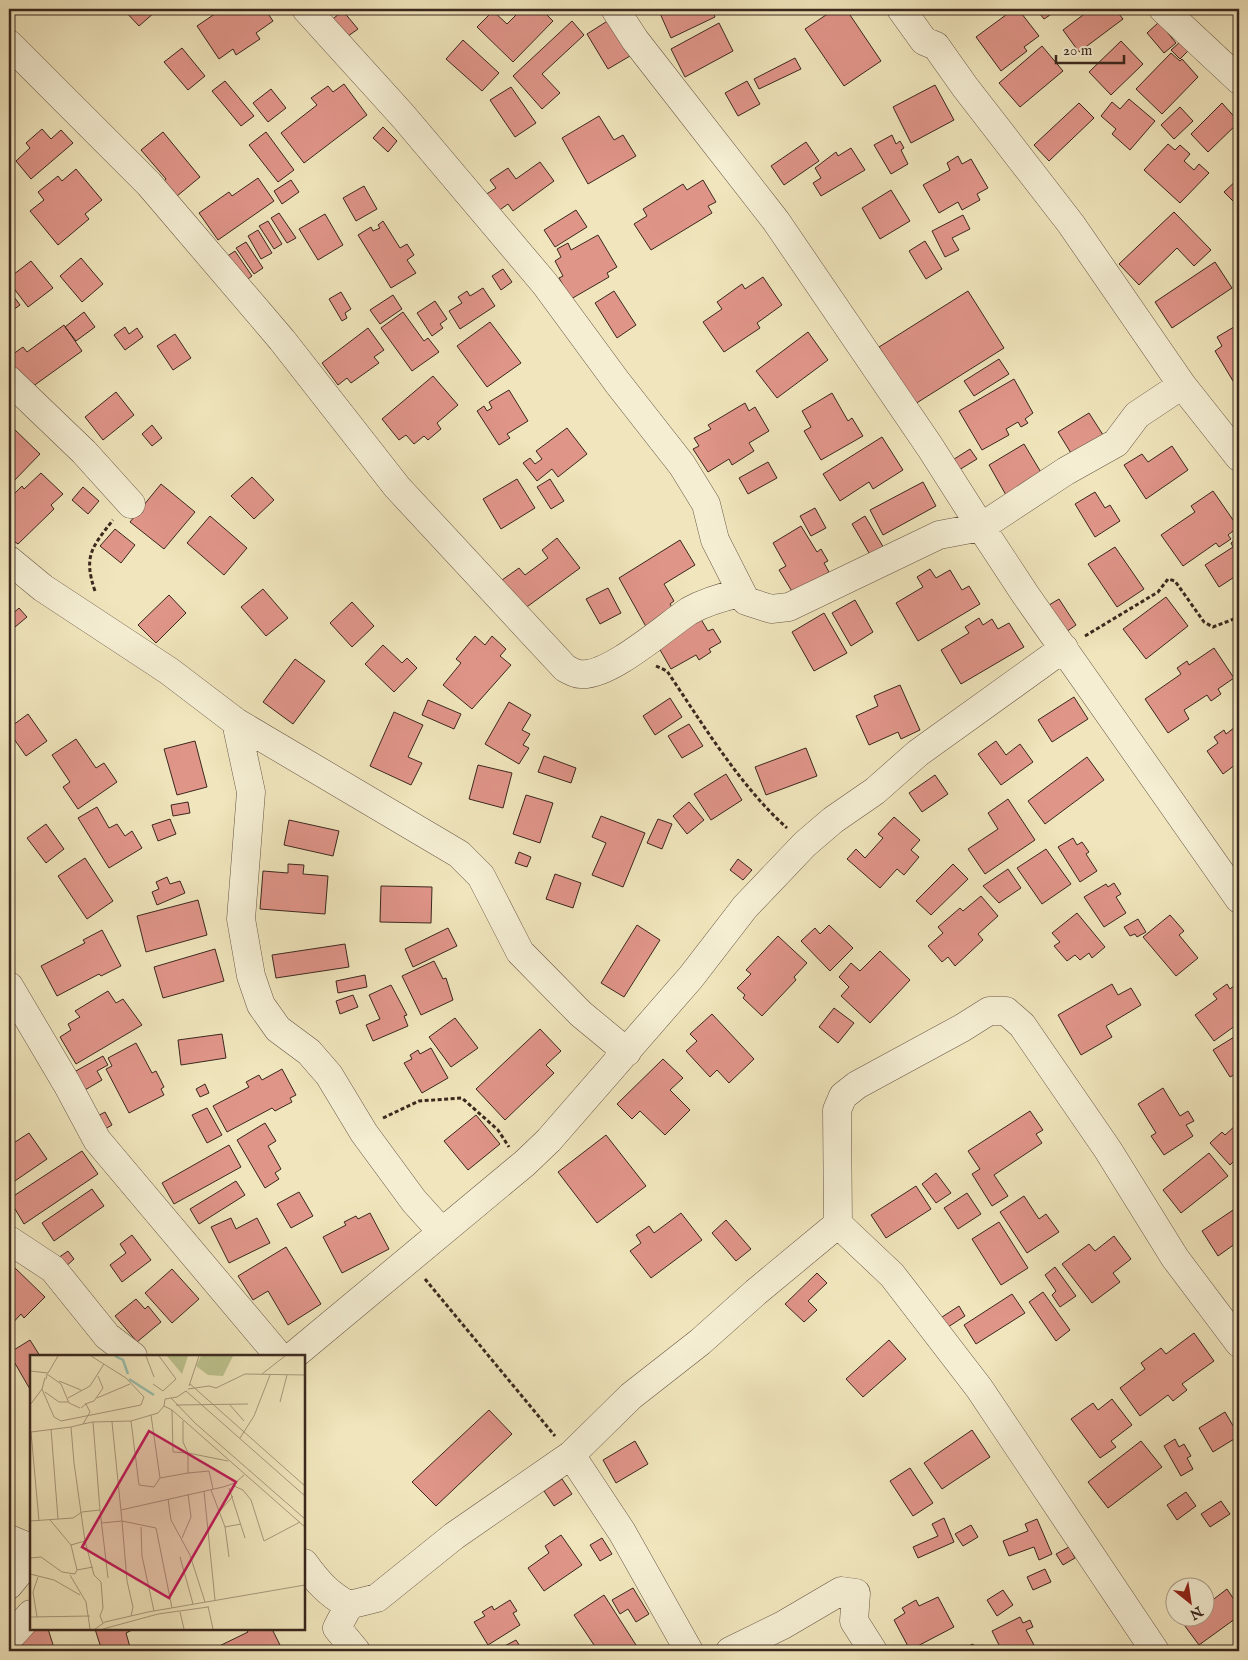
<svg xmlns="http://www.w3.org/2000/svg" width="1248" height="1660" font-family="'IM FELL English',serif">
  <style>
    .building { fill: #e09589; stroke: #3b281e }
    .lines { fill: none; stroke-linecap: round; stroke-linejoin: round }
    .minor-casing { stroke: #685746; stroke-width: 29 }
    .path { stroke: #3b281e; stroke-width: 3; stroke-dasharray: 4 2.5; stroke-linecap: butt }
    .minor { stroke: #f5eed3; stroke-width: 28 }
    .inset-river { fill: none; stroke: #9abfae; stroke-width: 2.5 }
    .inset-road { fill: none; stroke: #a8997d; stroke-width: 1 }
    .view { fill: #c2185b; fill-opacity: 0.15; stroke: #c2185b; stroke-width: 2.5 }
    .inset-edge { fill: none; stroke: #3b281e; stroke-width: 2.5 }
  </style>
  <rect width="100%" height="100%" fill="#f0e5bc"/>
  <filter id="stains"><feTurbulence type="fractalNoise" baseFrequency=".004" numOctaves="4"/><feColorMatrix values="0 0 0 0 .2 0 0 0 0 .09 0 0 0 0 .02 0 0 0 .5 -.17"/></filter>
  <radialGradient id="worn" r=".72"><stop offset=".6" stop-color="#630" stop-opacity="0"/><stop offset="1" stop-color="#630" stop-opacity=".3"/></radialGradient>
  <path class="building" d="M123 9H152L155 12 139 26Z
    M222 9H230L234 15 243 9H265L273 21 256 33 260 39 236 55 233 49 219 59 197 26Z
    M522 9H541L553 21 513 62 477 27 493 11 507 24Z
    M658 9H712L715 17 671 38Z
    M835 9H846L881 61 844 86 805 29Z
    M1014 9H1018L1039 36 1024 47 1027 51 1001 71 976 37Z
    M1036 9H1051L1053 13 1044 19Z
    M1091 9H1115L1123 19 1079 52 1063 30Z
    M343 11 358 29 344 39 330 21Z
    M609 20 630 56 608 69 587 34Z
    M572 21 584 35 542 74 560 93 542 109 513 76Z
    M1159 22 1176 43 1164 53 1147 33Z
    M719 23 733 51 685 77 671 49Z
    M463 40 499 73 482 91 446 59Z
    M1121 41 1143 64 1111 95 1089 72Z
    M1180 42 1188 51 1180 59 1171 50Z
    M1042 46 1063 71 1020 107 999 83Z
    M182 48 205 76 188 90 164 62Z
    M1171 53 1180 61 1182 59 1198 77 1162 114 1136 89Z
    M795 58 801 69 759 89 754 79Z
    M225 81 254 116 241 126 212 91Z
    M747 81 760 104 738 116 725 93Z
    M344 84 367 115 304 163 281 133 317 105 311 98 328 86 333 92Z
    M935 85 954 120 911 143 893 107Z
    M511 87 536 123 515 137 490 100Z
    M271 89 286 108 268 122 253 103Z
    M1129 99 1155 121 1130 150 1112 134 1116 129 1101 116 1112 102 1120 109Z
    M1079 103 1094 118 1049 161 1034 145Z
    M1222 103 1239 122 1208 152 1191 134Z
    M1180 107 1193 121 1174 139 1161 125Z
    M599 116 614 140 623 135 636 156 588 184 562 138Z
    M383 127 397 141 388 152 373 138Z
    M42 129 51 139 61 130 73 143 31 179 16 161 30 148 26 143Z
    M163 132 200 177 171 201 158 186 166 179 141 150Z
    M266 132 294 170 278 182 249 145Z
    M892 135 896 144 900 141 904 148 901 150 908 164 891 174 874 145Z
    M806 142 819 161 784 185 771 166Z
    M1168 144 1175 150 1180 145 1190 154 1184 161 1194 170 1199 164 1209 173 1180 203 1144 170Z
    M851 148 865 170 821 196 813 183 821 178 815 168 836 152 838 156Z
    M958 156 962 164 971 159 988 188 977 194 980 200 962 210 958 202 939 213 923 185 950 170 947 163Z
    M540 162 554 181 513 211 508 204 497 212 485 195 496 188 490 180 508 168 516 179Z
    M76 169 102 200 85 214 89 219 58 245 30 211 44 200 38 192 58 176 62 181Z
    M258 178 274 201 218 240 199 213 229 192 232 196Z
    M1239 178V201L1236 204 1224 192Z
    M291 180 299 192 282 204 274 191Z
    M703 180 716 202 708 206 712 213 651 250 634 224 647 216 643 209 683 184 687 190Z
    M364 186 377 209 356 221 343 198Z
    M891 190 910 221 880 239 862 208Z
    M576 210 587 227 555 247 544 230Z
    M1174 212 1211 250 1194 266 1177 248 1139 285 1119 264Z
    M279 213 296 238 287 243 271 218Z
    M325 214 343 245 318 260 299 229Z
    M963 215 970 229 952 238 959 250 945 257 932 231Z
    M268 221 282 244 274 249 259 226Z
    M383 221 400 248 407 244 414 255 407 260 416 273 391 288 358 235 371 227 373 231 380 228 378 225Z
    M258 230 272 253 261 259 248 236Z
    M598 235 617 267 607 273 609 277 571 299 559 278 563 276 555 261 561 257 557 249 568 243 571 250Z
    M925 241 942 269 926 279 909 251Z
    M246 242 263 268 254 274 236 248Z
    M235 251 252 276 241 284 223 259Z
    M81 258 103 284 82 302 60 276Z
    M31 261 53 288 28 307 9 282V278Z
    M1215 262 1232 288 1172 328 1155 302Z
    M503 269 512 282 501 290 492 276Z
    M763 277 782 305 757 323 760 328 724 352 703 322 722 309 717 302 742 284 745 289Z
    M483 288 495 306 460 329 449 311 462 303 458 297 467 291 470 296Z
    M9 290 20 305 9 313Z
    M614 291 636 325 617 338 595 303Z
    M968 291 1004 348 915 404 879 347Z
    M341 292 351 309 345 313 347 318 342 321 329 299Z
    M393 295 402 309 380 324 370 310Z
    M435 301 447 319 440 324 443 328 432 336 417 313Z
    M84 312 95 327 76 341 65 327Z
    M403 312 424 341 428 338 439 352 412 371 381 328Z
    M490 322 521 363 487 387 457 346Z
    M1239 324V391L1215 351 1222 346 1217 337Z
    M64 325 82 351 25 392 9 369V357L23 347 27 352Z
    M125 327 129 334 137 328 143 337 125 350 114 335Z
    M368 328 384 350 374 357 379 363 351 383 347 378 338 385 322 363Z
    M808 332 828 360 777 398 756 371Z
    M175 334 191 358 173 370 157 346Z
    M999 359 1009 374 974 396 964 381Z
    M433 376 458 405 437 423 441 429 428 440 424 436 414 444 406 435 399 440 382 419Z
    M1014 379 1033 413 1025 419 1028 423 1021 427 1018 422 1006 429 1009 435 982 450 959 411Z
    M509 390 528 421 507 434 510 438 499 445 477 411 484 406 487 411 492 408 489 402Z
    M116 392 134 415 103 440 85 417Z
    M832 393 848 421 852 418 863 436 821 460 804 431 811 427 802 411Z
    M745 403 749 411 755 407 769 431 749 443 754 451 732 465 729 459 708 472 693 449 699 446 694 438 711 429 708 425Z
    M1089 413 1105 438 1074 458 1058 432Z
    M152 425 162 438 152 446 142 434Z
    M12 427 40 454 11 484 9 483V431Z
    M567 428 587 454 558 477 552 469 537 481 523 463 530 458 535 464 542 459 536 451Z
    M882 437 903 470 873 489 869 482 840 501 823 474Z
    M1024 444 1042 474 1006 495 989 465Z
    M1172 446 1188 470 1146 499 1124 465 1142 454 1148 462Z
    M970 449 977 459 954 473 948 463Z
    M768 462 777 478 748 494 739 478Z
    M41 473 63 494 51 505 54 509 18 544 9 538V499L22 486 24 489Z
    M252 477 274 500 254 519 231 496Z
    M517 479 535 508 501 529 483 499Z
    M550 479 564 501 551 509 537 487Z
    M923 482 936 506 883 535 870 510Z
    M161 484 195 512 164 549 130 522Z
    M83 487 99 501 88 514 72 500Z
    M1213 491 1238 527 1228 535 1231 539 1219 547 1216 543 1183 566 1161 535 1195 512 1191 506Z
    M1095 492 1105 508 1110 505 1120 521 1095 537 1075 504Z
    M815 508 826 528 811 536 800 516Z
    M210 516 247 548 224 575 187 543Z
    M865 516 885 550 872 558 852 524Z
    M801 526 817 552 821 549 828 561 824 563 829 572 793 593 779 570 786 566 773 543Z
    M115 529 135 545 121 563 100 546Z
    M1239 537V574L1219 587 1205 565 1233 547 1231 543Z
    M557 538 580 568 524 609 502 580 519 568 525 575 548 558 542 550Z
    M680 540 695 565 664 584 674 601 670 604 675 612 649 632 619 578Z
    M1115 547 1144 589 1117 607 1088 564Z
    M930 569 936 578 950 570 962 590 969 586 980 604 918 641 896 603 923 587 917 577Z
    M608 588 621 613 600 624 586 599Z
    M263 589 288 618 266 636 241 607Z
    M169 595 186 613 156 643 138 625Z
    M1166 597 1188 626 1146 659 1123 629Z
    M1059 599 1076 625 1066 632 1049 605Z
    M855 600 873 632 851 646 832 613Z
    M352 602 374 626 352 647 330 623Z
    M19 608 27 617 9 632V617Z
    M824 613 847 653 814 671 792 632Z
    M699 616 708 631 713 629 721 642 709 649 711 652 699 660 696 655 671 669 655 641Z
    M979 618 983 625 992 619 998 629 1009 623 1024 647 961 684 941 650 969 633 965 627Z
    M475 636 485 645 492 636 506 649 500 656 511 665 472 709 443 685 461 663 456 659Z
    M383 645 402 663 407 658 417 668 394 692 365 664Z
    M1214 648 1234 678 1218 689 1221 694 1211 701 1207 695 1184 710 1189 719 1168 733 1145 699 1181 674 1177 668 1187 661 1189 665Z
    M295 659 325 681 293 724 263 702Z
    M900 685 920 730 901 739 898 732 869 745 856 716 878 706 874 696Z
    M1074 697 1088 719 1052 742 1038 720Z
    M670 698 682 717 655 735 643 716Z
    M428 700 461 714 454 729 422 715Z
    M509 702 531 715 522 730 530 734 523 745 529 748 519 764 485 744Z
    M394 712 423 725 408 757 422 763 411 785 370 766Z
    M28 714 47 741 26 756 9 732V728Z
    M689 724 703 746 682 758 668 736Z
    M1239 724V762L1223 774 1207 751 1218 743 1214 737 1224 730 1226 734Z
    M76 739 96 768 104 763 117 782 78 809 63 787 70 782 52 755Z
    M195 741 207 787 177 795 164 749Z
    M996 741 1006 755 1020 744 1033 762 1001 785 978 754Z
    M806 748 817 776 766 795 755 767Z
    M544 756 576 768 571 783 538 772Z
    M1087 757 1104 780 1045 824 1028 801Z
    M478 765 512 773 503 808 469 799Z
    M726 774 742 800 711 820 694 794Z
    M935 775 948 794 922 812 909 793Z
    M526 795 553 803 540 843 513 834Z
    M1008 799 1035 840 985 874 968 849 998 829 988 813Z
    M188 802 190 813 173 816 171 805Z
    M689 802 704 820 687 834 673 816Z
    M97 807 109 828 117 824 125 836 132 831 142 848 109 868 78 818Z
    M601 816 645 833 623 887 592 875 606 843 592 837Z
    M894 817 920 840 911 850 919 857 904 875 897 869 880 888 847 859 856 849 865 858 883 838 878 834Z
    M170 819 176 834 158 841 152 825Z
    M658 819 672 824 662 849 647 843Z
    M289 820 339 831 333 856 284 845Z
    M46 824 64 849 46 863 27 838Z
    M1073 838 1077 845 1082 842 1089 852 1086 854 1097 871 1080 882 1058 847Z
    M1046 849 1071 884 1042 904 1017 868Z
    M519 852 531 857 527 867 515 863Z
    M85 858 113 901 87 919 58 876Z
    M738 859 752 870 743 880 730 870Z
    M288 864 304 865 303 874 328 876 325 914 260 909 263 871 288 873Z
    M953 864 968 879 931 915 916 901Z
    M1008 869 1021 888 999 903 983 886Z
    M555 874 581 883 573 908 546 899Z
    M167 877 170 884 180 881 185 893 157 905 152 892 159 889 156 882Z
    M1114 883 1121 894 1116 897 1126 913 1104 927 1084 897 1106 884 1108 887Z
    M381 886 432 887 431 923 380 922Z
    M981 896 998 916 978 934 983 940 955 966 948 957 942 962 928 946 943 933 938 927 960 908 963 911Z
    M198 900 207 935 146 952 137 916Z
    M1077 913 1105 947 1092 958 1089 953 1080 960 1075 955 1067 961 1054 946 1060 942 1052 933Z
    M1170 915 1184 931 1179 935 1198 958 1176 976 1143 937Z
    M1138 919 1146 932 1137 937 1135 934 1130 936 1124 927Z
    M637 925 660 940 624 997 601 983Z
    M829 925 853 948 830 971 801 941 815 928 820 934Z
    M448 928 457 946 413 967 405 949Z
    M102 930 121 966 101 976 99 974 57 996 41 966 85 943 83 940Z
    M778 936 807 963 794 977 796 980 762 1016 743 998 745 995 737 988 751 974 746 970Z
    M345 944 349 967 276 978 272 955Z
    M215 949 224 981 163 998 154 967Z
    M880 951 910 980 870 1023 841 996 849 987 839 977 851 963 860 971Z
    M434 961 443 979 446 978 453 1000 421 1015 402 976Z
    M365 975 367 987 338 993 336 981Z
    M1112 984 1118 995 1131 988 1141 1005 1106 1026 1112 1037 1081 1055 1058 1015Z
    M1227 984 1230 989 1235 985 1239 991V1023L1214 1041 1195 1015 1217 999 1213 994Z
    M391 985 407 1015 404 1016 408 1026 373 1041 366 1025 380 1019 369 995Z
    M108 991 116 1003 123 999 142 1025 76 1064 60 1037 71 1030 68 1024 80 1017 75 1011Z
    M353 995 358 1007 340 1014 336 1001Z
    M834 1008 854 1023 838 1043 819 1027Z
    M712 1014 754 1059 729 1083 717 1070 710 1077 686 1051 697 1041 690 1034Z
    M455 1018 478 1048 451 1067 429 1037Z
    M540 1029 561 1051 546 1065 554 1073 505 1120 476 1089Z
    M222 1034 226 1058 181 1065 178 1040Z
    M1239 1034V1072L1230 1077 1213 1050Z
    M136 1043 152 1073 156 1071 164 1087 161 1089 164 1095 129 1113 106 1069 112 1066 108 1058Z
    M431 1048 448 1078 422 1093 404 1063 412 1059 410 1055 418 1050 420 1054Z
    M103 1056 108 1065 97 1071 102 1080 85 1090 74 1072Z
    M663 1059 683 1078 670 1090 690 1110 665 1135 640 1111 632 1119 617 1104Z
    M282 1069 296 1095 290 1098 292 1102 275 1111 272 1108 227 1132 213 1106 249 1087 246 1082 259 1075 262 1080Z
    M205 1084 209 1093 200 1097 196 1089Z
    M1163 1088 1180 1116 1188 1111 1194 1121 1186 1125 1193 1136 1164 1155 1151 1136 1156 1133 1138 1104Z
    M207 1108 222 1135 207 1143 192 1115Z
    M1030 1111 1043 1130 1036 1134 1042 1143 994 1175 1008 1196 992 1206 972 1174 980 1169 968 1151Z
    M105 1112 112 1125 100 1132 92 1119Z
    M476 1115 500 1144 468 1170 444 1141Z
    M265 1123 276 1141 268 1146 281 1169 275 1173 279 1179 265 1188 237 1140Z
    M1236 1125 1239 1129V1156L1230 1165 1210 1143 1222 1132 1225 1135Z
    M29 1133 47 1159 9 1185V1146Z
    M606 1135 646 1186 597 1223 558 1172Z
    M229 1145 241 1167 174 1204 162 1183Z
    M82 1151 98 1174 24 1224 9 1199Z
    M1209 1153 1228 1176 1181 1213 1163 1190Z
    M936 1173 951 1193 936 1203 922 1184Z
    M236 1181 245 1195 199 1224 190 1209Z
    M916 1186 931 1209 886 1238 871 1215Z
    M92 1189 104 1206 54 1241 42 1223Z
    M299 1192 313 1216 291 1228 277 1204Z
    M967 1193 981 1214 958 1229 944 1208Z
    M1024 1196 1039 1219 1046 1214 1059 1232 1027 1253 1000 1212Z
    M1239 1206V1241L1218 1256 1202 1231Z
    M370 1213 389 1249 342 1273 323 1237 346 1225 344 1222 356 1216 358 1219Z
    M681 1213 702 1240 651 1278 630 1251 641 1243 636 1235 649 1226 654 1233Z
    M231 1218 236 1229 257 1218 270 1243 229 1263 211 1227Z
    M726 1220 751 1249 736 1261 712 1233Z
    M999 1222 1028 1268 1001 1285 972 1239Z
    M132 1235 151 1260 122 1282 110 1265 126 1253 120 1244Z
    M1114 1236 1131 1259 1113 1273 1120 1282 1092 1303 1062 1264 1089 1244 1095 1251Z
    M286 1247 321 1304 288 1325 268 1291 253 1300 238 1276Z
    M68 1251 74 1259 65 1267 58 1258Z
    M13 1266 45 1297 24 1318 21 1314 9 1327V1270Z
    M1055 1267 1076 1296 1060 1307 1052 1295 1056 1291 1045 1275Z
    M172 1269 199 1299 172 1323 145 1293Z
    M817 1273 827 1283 808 1301 817 1310 804 1322 785 1304Z
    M1043 1292 1070 1330 1056 1341 1029 1302Z
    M1012 1294 1025 1313 976 1344 964 1325Z
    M136 1299 145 1309 148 1306 161 1322 137 1342 115 1316Z
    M959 1306 965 1316 945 1329 939 1319Z
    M1194 1333 1214 1361 1182 1384 1187 1390 1173 1401 1168 1395 1140 1416 1120 1388 1145 1369 1141 1363 1161 1348 1166 1354Z
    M30 1340 40 1356H31V1391L9 1353Z
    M889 1340 906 1359 863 1397 846 1379Z
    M1112 1399 1132 1425 1111 1441 1116 1447 1100 1458 1071 1419 1093 1403 1098 1410Z
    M489 1410 512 1434 436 1506 412 1482Z
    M1225 1412 1239 1436 1213 1452 1199 1428Z
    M972 1430 990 1457 942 1489 924 1463Z
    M1175 1439 1179 1447 1184 1444 1191 1456 1187 1458 1193 1469 1181 1476 1164 1446Z
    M635 1441 648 1464 616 1483 603 1460Z
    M1141 1441 1162 1467 1108 1508 1088 1482Z
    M910 1468 933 1503 913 1516 890 1481Z
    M562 1479 572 1494 554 1506 544 1491Z
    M1186 1492 1196 1506 1177 1520 1167 1505Z
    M1221 1501 1230 1514 1210 1527 1201 1514Z
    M944 1518 954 1542 918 1558 913 1547 938 1536 932 1524Z
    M1037 1519 1052 1554 1039 1560 1034 1547 1009 1556 1003 1541 1028 1531 1025 1524Z
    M971 1525 978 1537 963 1546 955 1534Z
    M561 1535 582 1565 544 1591 528 1568 549 1553 545 1546Z
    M602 1538 612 1554 600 1561 590 1545Z
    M1069 1547 1075 1558 1063 1565 1056 1554Z
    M1045 1569 1051 1582 1033 1590 1027 1577Z
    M633 1588 649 1614 636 1622 628 1609 620 1614 612 1600Z
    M1227 1589 1239 1607V1616L1199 1645 1179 1618H1206V1605Z
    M1003 1590 1013 1605 997 1616 987 1600Z
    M604 1595 636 1645 626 1651H598L574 1615Z
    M938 1597 954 1627 910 1650 894 1620 905 1613 902 1608 916 1600 919 1606Z
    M510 1600 517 1611 513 1613 520 1625 488 1645 474 1622 485 1616 482 1612 492 1606 494 1610Z
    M1020 1617 1023 1623 1030 1620 1033 1627 1026 1630 1034 1645 1023 1651H1002L992 1631Z
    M33 1629H48L55 1651H24L19 1633Z
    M95 1629H134L126 1633 130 1647 118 1651H102Z
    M246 1629H272L283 1651H209L248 1632Z
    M516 1640 523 1651H495Z
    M973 1644 976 1651H957Z"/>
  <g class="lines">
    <g class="minor-casing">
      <path id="minor" d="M306 9 403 116 545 284 617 382 682 465 706 504 715 540 746 601 771 609 789 607 939 535 981 527 1025 594 1239 899
        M615 9 635 40 776 221 930 447 981 527 1066 471 1116 443 1137 415 1182 385
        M901 9 924 41 936 46 965 87 1071 224 1182 385 1239 457
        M1163 9 1239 80
        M9 44 149 184 282 340 397 487 565 668C569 670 575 674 580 674 608 678 665 627 689 611 705 602 722 597 740 593
        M9 380 84 452 131 504
        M9 560 43 588 169 671 236 722 459 854 481 876 520 952 581 1014 627 1052
        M236 722 251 792 241 919 251 976 261 1005 278 1029 309 1052 329 1075 364 1133 414 1201 442 1232
        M9 986 67 1084 97 1140 279 1356
        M838 1224 892 1275 979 1388 1155 1651
        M9 1240 53 1269 107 1336 133 1356
        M293 1356 525 1163 549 1140 691 977 745 907 805 844 833 820 875 791 918 753 1064 648
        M9 1539 31 1548
        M304 1563C317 1581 329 1595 349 1605L377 1598 454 1536 571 1455
        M9 1585 31 1558
        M349 1605 337 1628 356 1651
        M9 1638 31 1614
        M689 1651 622 1532 571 1455 631 1396 700 1342 756 1292 838 1224 837 1110 843 1096 857 1085 962 1028 989 1011H1006L1022 1025 1108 1150 1175 1258 1239 1343
        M730 1651 783 1625 841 1591 856 1593 854 1621 873 1651"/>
    </g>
    <path class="path" d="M95 591C83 556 92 547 113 520
      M1085 636 1158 592 1168 579 1175 581 1204 622 1213 627 1239 617
      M656 666 667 671C702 723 740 786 787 828
      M383 1118 419 1101 462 1098 498 1130 509 1147
      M425 1279 555 1436"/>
    <use href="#minor" class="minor"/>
  </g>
  <g transform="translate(30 1355)">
    <rect width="275" height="275" fill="#f0e5bc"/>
    <path d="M137 1H158L152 19ZM171 1H203L193 21 178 20 166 11Z" fill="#bdc38e"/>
    <path class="inset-river" d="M85 1 93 5 98 19M99 24 124 40"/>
    <path class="inset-road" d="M116 1 124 22M0 16 18 18 28 1M232 19 255 1M16 24 17 19 31 29 39 48 50 53M29 26 51 35M123 29 133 36 146 24 129 1M160 29 275 131M159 31 169 1M12 34 24 62 31 66 111 50 114 42 96 23 61 1M158 34 179 31 186 33 215 19 275 20M156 36 275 141M15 37 29 47H38M38 43 60 31 74 9M67 43 100 29M141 43 165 68 275 164M250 47 257 20M55 49 64 46 73 33 68 21M0 50 12 34 15 23M146 50 218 49M200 50 214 66M134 51 135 44 147 42 156 36M51 53 56 49 60 57 53 69 41 72 44 108 55 186 64 220 71 227 73 253 70 261 73 268M121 60 130 123M101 66 128 58 134 51 142 55 275 172M153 66V87L158 98 198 106M63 67 101 66 109 130 124 132 130 123 158 118V98L143 97 142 55M82 67 92 166 126 173 142 253M21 74 28 164M1 77 9 166M1 77 41 72M210 83 224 61 240 20M158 118 179 116 183 134M204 131 213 135 221 145 234 186 270 167M199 133 215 183M181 135 195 172 199 202M174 136 185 245M138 144 141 165 160 200 175 247M70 155 78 223M91 155 193 132 205 128 214 120M189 157 203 141M20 165 41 190 55 186M0 166 43 163 52 157 70 155 63 67 53 69M72 168 92 166 97 226 103 252 101 261M111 172 112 201 124 256M195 172 211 169M152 183 161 162 158 139M150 202 163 249M0 203 11 202 32 217 45 219 47 215 41 190M47 215 63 212M0 219 24 225 50 240M40 220 56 247 60 274M178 251 183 274M150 257 154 274M0 262 60 261M7 262 3 237 8 222M65 274 75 267 118 257 275 230M73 274 128 259 178 252"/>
    <path class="view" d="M119 76 206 127 139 243 52 192Z"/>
    <rect width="275" height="275" class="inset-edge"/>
  </g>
  <rect width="1248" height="1660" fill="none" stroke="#f0e5bc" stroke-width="30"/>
  <rect x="10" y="10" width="1228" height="1640" fill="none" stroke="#3b281e" stroke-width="2.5"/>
  <rect x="15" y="15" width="1218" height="1630" fill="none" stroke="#3b281e"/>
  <g transform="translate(1190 1602) rotate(150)"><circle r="24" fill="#f5eed3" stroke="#ab9f8b"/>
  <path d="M0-4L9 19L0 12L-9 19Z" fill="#8f2418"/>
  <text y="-8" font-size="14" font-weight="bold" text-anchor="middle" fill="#3b281e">N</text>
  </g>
  <path d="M1056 55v8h68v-8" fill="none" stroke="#3b281e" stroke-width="2.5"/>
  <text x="1063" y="55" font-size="15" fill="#3b281e" stroke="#f5eed3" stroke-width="4" paint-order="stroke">20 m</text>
  <rect width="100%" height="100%" filter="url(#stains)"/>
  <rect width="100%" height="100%" fill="url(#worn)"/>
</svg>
